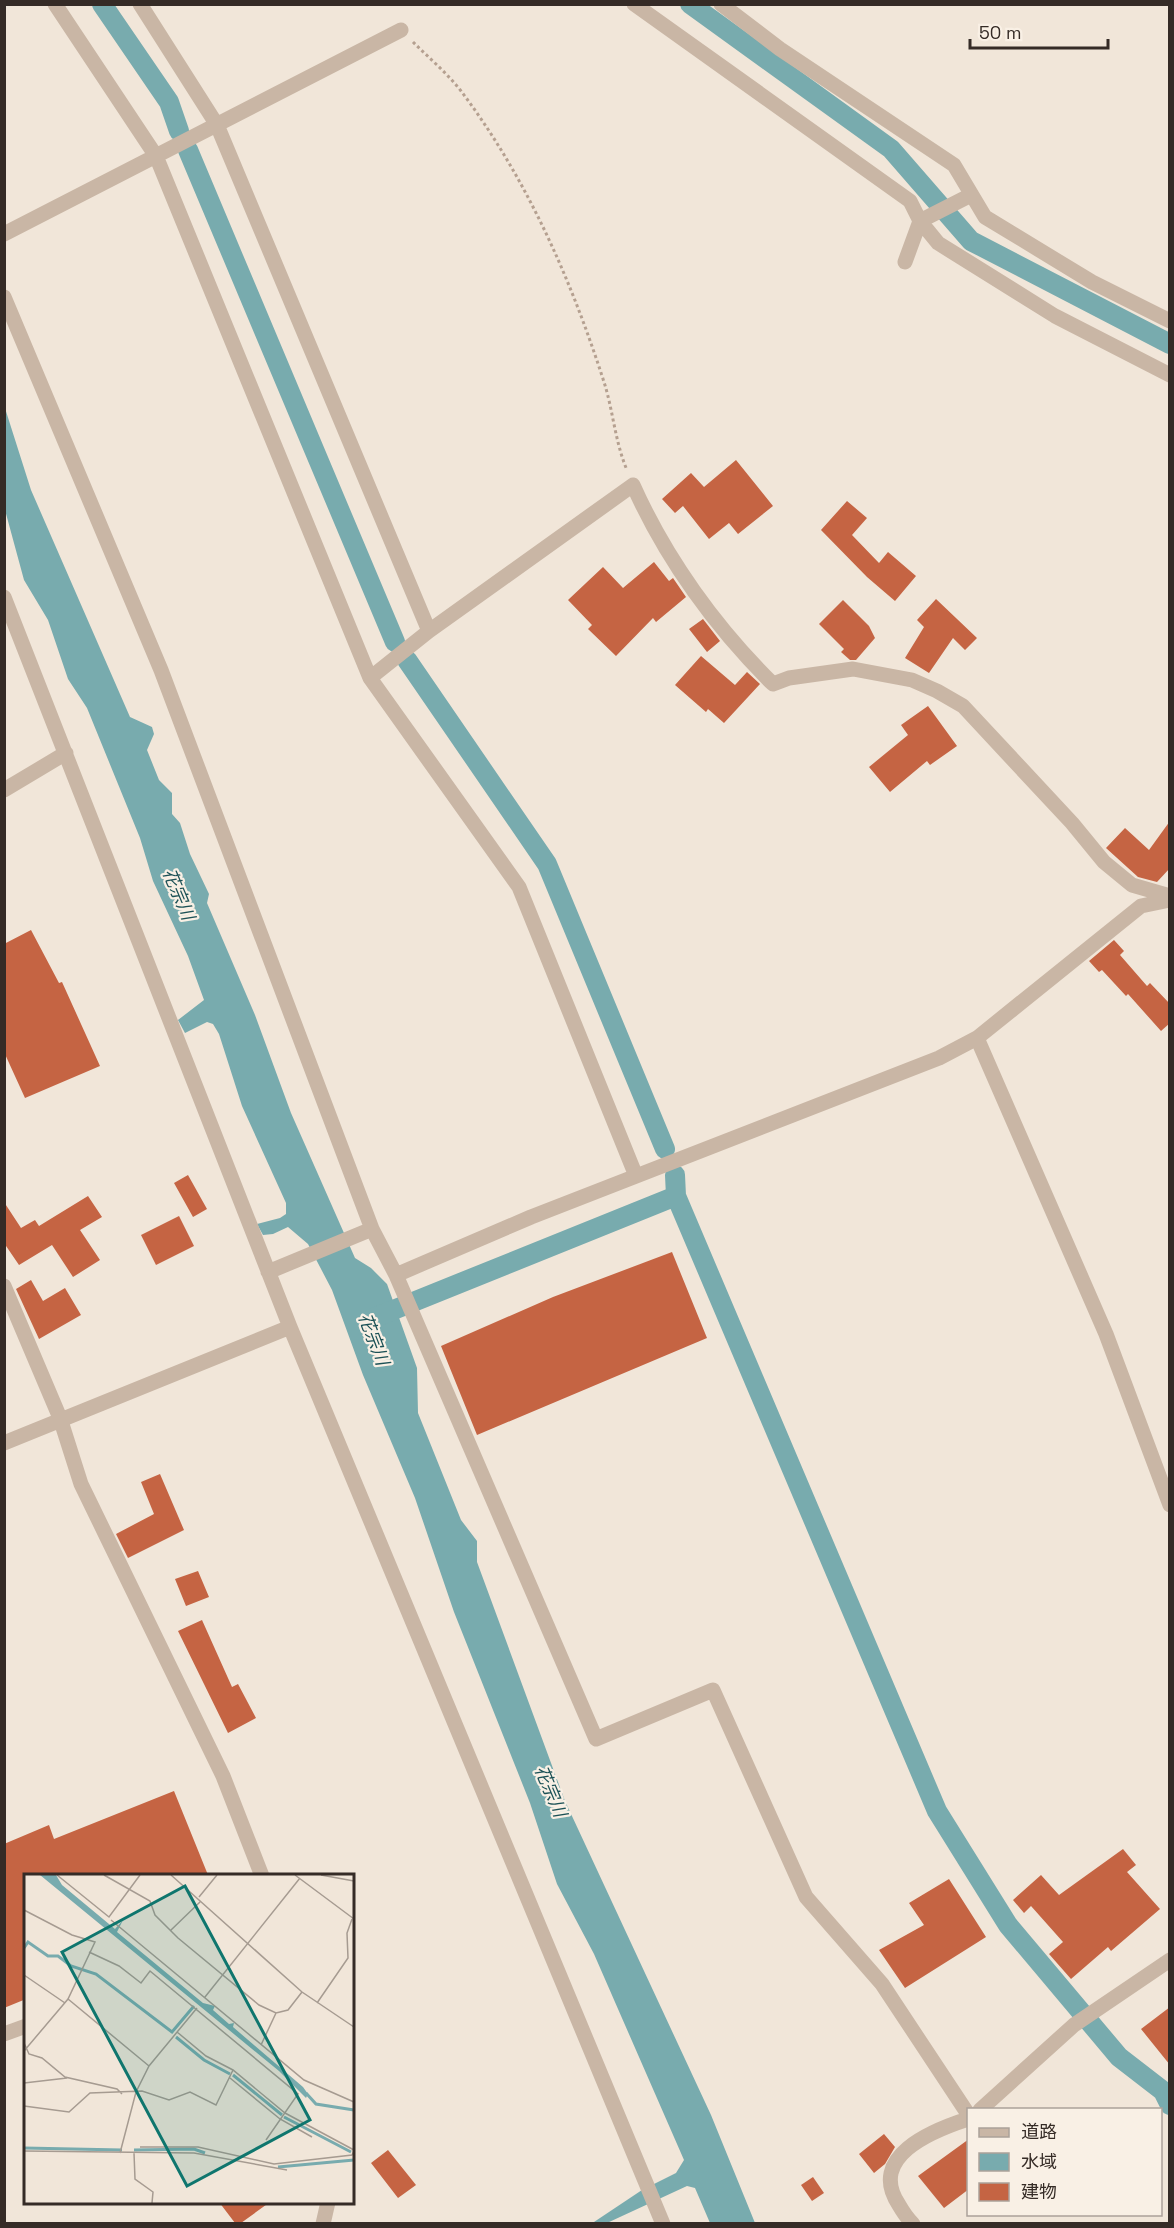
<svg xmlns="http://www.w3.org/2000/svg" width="1174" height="2228" font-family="'Space Grotesk','Noto Sans JP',sans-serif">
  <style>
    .water { fill: #78abae }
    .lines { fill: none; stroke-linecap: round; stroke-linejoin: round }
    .canal { stroke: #78abae; stroke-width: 20 }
    .building { fill: #c56443 }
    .path { stroke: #b5a090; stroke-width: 3; stroke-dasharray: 3 3; stroke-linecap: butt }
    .minor { stroke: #c9b6a5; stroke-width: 15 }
    .labels { text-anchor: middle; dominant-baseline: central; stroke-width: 4.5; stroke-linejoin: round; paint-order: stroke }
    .water-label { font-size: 18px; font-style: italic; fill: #1c5156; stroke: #f9f0e5 }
    .inset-river { fill: none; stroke: #78abae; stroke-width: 3 }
    .inset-road { fill: none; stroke: #a69b91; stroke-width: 1.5 }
    .view { fill: #0f766e; fill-opacity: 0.15; stroke: #0f766e; stroke-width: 3 }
    .inset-edge { fill: none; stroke: #352b26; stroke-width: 3 }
  </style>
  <rect width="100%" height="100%" fill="#f1e6d9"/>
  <path class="water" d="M4 405 31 490 130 717 152 727 154 734 147 750 159 780 172 793V814L180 823 190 854 209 894 207 903 255 1015 291 1113 355 1258 371 1268 387 1284 417 1368 418 1413 461 1520 477 1541V1562L565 1801 711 2115 755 2223H710L695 2188 687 2186 607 2223 594 2222 642 2190 676 2173 684 2160 594 1954 557 1884 530 1803 454 1612 415 1498 363 1375 332 1290 308 1244 288 1227 273 1234 263 1235 257 1224 280 1218 286 1214V1203L242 1106 219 1034 213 1024 207 1022 185 1033 178 1020 204 1000 188 956 153 881 140 838 87 708 68 679 48 620 24 580 5 510Z"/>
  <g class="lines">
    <path class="canal" d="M102 4 169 102 179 131
      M690 4 891 149 971 241 1170 344
      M188 150 395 642
      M407 660 547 864 665 1149
      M675 1175 676 1196
      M371 1319 676 1196 937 1811 1008 1925 1119 2057 1163 2091 1170 2105"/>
  </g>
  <path class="building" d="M736 460 773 506 738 534 729 523 709 539 683 506 675 513 662 499 691 473 704 487Z
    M847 501 867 518 852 535 879 563 888 552 916 576 895 601 867 577 821 530Z
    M654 562 669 581 673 578 686 597 656 622 653 618 616 656 588 629 592 625 568 600 603 567 623 588Z
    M936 599 977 638 965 650 953 638 929 673 905 658 924 627 917 620Z
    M843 600 869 626 875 638 856 660H850L841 652 844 649 819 624Z
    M703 619 720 641 707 652 689 629Z
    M701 656 735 685 747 672 760 684 724 723 708 709 706 712 675 685Z
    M928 706 957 746 930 765 927 761 890 792 869 767 908 735 901 725Z
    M1170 821V868L1157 882 1138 877 1106 848 1125 828 1149 850Z
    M31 930 59 983 62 982 100 1066 25 1098 4 1052V944Z
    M1114 940 1124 951 1120 955 1147 986 1150 983 1170 1004V1023L1161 1031 1128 994 1126 996 1102 970 1099 972 1089 961Z
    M188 1175 207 1209 193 1217 174 1183Z
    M88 1196 102 1217 80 1230 100 1260 73 1277 52 1245 19 1265 4 1243V1202L21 1228 35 1220 39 1226Z
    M179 1216 194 1246 156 1265 141 1235Z
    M672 1252 707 1338 477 1435 441 1346 553 1297Z
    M31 1280 43 1301 65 1288 81 1315 39 1339 16 1289Z
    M160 1474 184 1530 128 1558 116 1534 154 1514 141 1482Z
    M198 1571 209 1597 186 1606 175 1579Z
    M202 1620 232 1687 238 1684 256 1718 228 1733 178 1631Z
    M174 1791 208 1875H26V1999L4 2008V1844L49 1825 54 1839Z
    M1123 1849 1136 1865 1127 1872 1160 1909 1111 1951 1108 1947 1071 1979 1049 1954 1063 1942 1031 1906 1024 1913 1013 1900 1041 1875 1059 1895Z
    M949 1879 986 1937 905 1988 879 1950 924 1925 909 1903Z
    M1170 2007V2065L1141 2029Z
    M884 2134 895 2147 885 2164 874 2173 859 2154Z
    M969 2139V2189L944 2208 918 2176Z
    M388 2150 416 2185 398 2198 371 2163Z
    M813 2177 824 2193 812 2201 801 2185Z
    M219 2202H270L241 2223H235Z"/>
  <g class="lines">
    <path class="path" d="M413 42C429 58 447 73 461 91 526 177 571 279 604 382 613 410 615 442 627 470"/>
    <path class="minor" d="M55 4 156 156 370 678 519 887 636 1176
      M140 4 217 125 429 631
      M634 4 910 201 920 221 938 243 1055 316 1170 375
      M721 4 780 49 954 165 985 217 1092 282 1170 321
      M4 234 401 30
      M905 262 920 221 971 195
      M4 297 161 670 372 1229 396 1275 596 1739 713 1690 806 1897 882 1984 968 2114
      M4 597 290 1327 663 2224
      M370 678 429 631 633 485C666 559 716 628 773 684L789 678 853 669 912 680 937 691 963 706 1072 823 1104 862 1132 885 1170 896
      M4 790 66 753
      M977 1038 1106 1334 1170 1505
      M268 1272 372 1229
      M396 1275 531 1217 939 1058 977 1038 1141 906 1170 900
      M4 1286 60 1418 81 1484 223 1776 262 1876
      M4 1443 290 1327
      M4 2034 26 2026
      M980 2110 1074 2025 1170 1960
      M323 2224 328 2202
      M913 2224C907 2218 903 2212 899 2205 867 2157 931 2131 968 2119"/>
  </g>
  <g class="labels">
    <g class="water-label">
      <text transform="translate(179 894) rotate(67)">花宗川</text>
      <text transform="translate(374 1339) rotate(69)">花宗川</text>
      <text transform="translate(551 1791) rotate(67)">花宗川</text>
    </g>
  </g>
  <g transform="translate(24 1874)">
    <rect width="330" height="330" fill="#f1e6d9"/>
    <path d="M16 1H32L38 11 91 55 99 46 93 58 179 129 191 132 189 136 205 150 210 149 209 153 279 213 284 220 282 224 255 197Z" fill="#78abae"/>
    <path class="inset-river" d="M0 74 4 68 24 82H34L47 92 72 100 148 158 170 132M152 163 180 186 206 200M209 201 258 241M282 219 292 230 330 236M260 243 327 278M0 274 98 276M110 276 170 275 181 279M254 293 330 286"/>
    <path class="inset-road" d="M33 1 85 43 116 1M80 1 126 27 131 41 154 64 235 131 252 139 264 136 278 118M147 1 278 118 330 153M271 1 330 45M297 1 330 7M175 23 193 1M0 36 48 61 71 68 44 125 0 177M87 46 280 206 330 228M147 56 176 28M65 78 95 92 117 109 126 97 274 220 242 266M0 101 41 129M181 123 276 4M44 125 125 192M293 129 324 84 323 59 328 45M153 158 182 182 209 196 261 239 330 276M0 169 5 180 18 184 41 203 93 215 98 220M237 171 252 139M206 204 256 245 288 263M0 209 43 204M0 232 45 238 66 219 118 217 145 226 166 218 192 231 209 196M116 273H174L250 290 328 281 330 277M0 277 170 279 263 296M96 279 112 218 125 192 173 134M110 279 111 305 129 318 128 329"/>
    <path class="view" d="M161 12 286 246 163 312 38 78Z"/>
    <rect width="330" height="330" class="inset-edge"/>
  </g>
  <rect width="1174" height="2228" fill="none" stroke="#352b26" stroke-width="12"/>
  <rect x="967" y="2108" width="195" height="108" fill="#f9f0e5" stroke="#aba199" stroke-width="1.5"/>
  <rect x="979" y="2128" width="30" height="9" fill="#c9b6a5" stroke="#aba199" stroke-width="1.5"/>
  <text x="1021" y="2138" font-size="18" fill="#352b26">道路</text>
  <rect x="979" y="2153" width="30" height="18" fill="#78abae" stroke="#aba199" stroke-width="1.5"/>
  <text x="1021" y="2168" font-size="18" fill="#352b26">水域</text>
  <rect x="979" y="2183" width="30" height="18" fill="#c56443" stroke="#aba199" stroke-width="1.5"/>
  <text x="1021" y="2198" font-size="18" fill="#352b26">建物</text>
  <path d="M970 39v9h138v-9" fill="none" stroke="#352b26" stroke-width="3"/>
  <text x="979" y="39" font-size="18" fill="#352b26" stroke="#f9f0e5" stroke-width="4.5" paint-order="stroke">50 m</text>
</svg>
